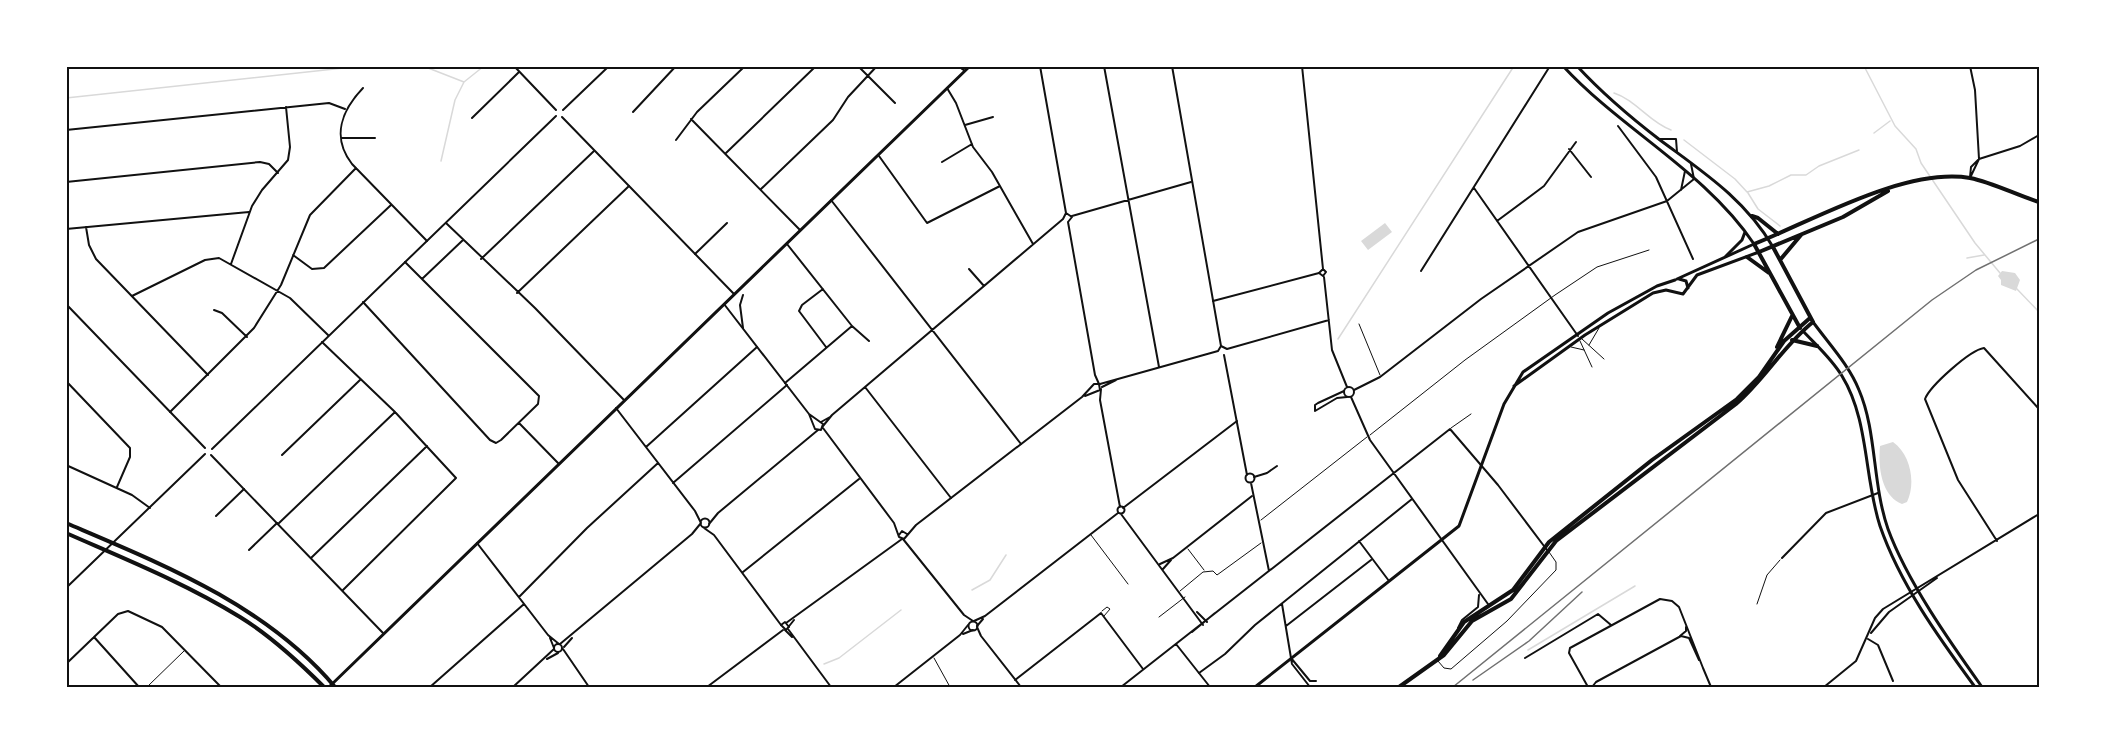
<svg xmlns="http://www.w3.org/2000/svg" width="2105" height="753" font-family="'Noto Sans',sans-serif">
  <style>
    .water { fill: #d9d9d9 }
    .lines { fill: none; stroke-linecap: round; stroke-linejoin: round }
    .stream { stroke: #d9d9d9; stroke-width: 1.5 }
    .service { stroke: #111; stroke-width: 1 }
    .minor { stroke: #111; stroke-width: 2 }
    .tertiary { stroke: #111; stroke-width: 2 }
    .secondary { stroke: #111; stroke-width: 3 }
    .primary { stroke: #111; stroke-width: 3 }
    .trunk { stroke: #111; stroke-width: 4 }
    .rail { stroke: #707070; stroke-width: 1.5 }
    .neatline { fill: none; stroke: #111; stroke-width: 2 }
  </style>
  <rect width="100%" height="100%" fill="#fff"/>
  <path class="water" d="M1385 223 1392 232 1368 250 1361 241Z
    M2002 271 2015 273 2020 280 2016 291 2001 285V280L1998 276Z
    M1893 442C1911 455 1916 483 1907 502L1902 504C1881 496 1878 466 1880 446Z"/>
  <g class="lines">
    <path class="stream" d="M423 66 464 82 484 66
      M1843 66H1844
      M1864 66 1895 126 1916 149 1921 163 1975 243 2000 273
      M1614 93C1636 100 1649 122 1671 130
      M66 98 362 66
      M1874 133 1890 121
      M1684 140 1735 179 1747 192 1769 186 1791 175H1806L1819 166 1859 150
      M441 161 455 100 464 82
      M1748 193 1758 209 1780 226
      M1967 258 1984 255
      M2016 288 2039 312
      M1338 339 1514 66
      M972 590 990 580 1006 555
      M1528 650 1635 586
      M824 664 839 658 901 610"/>
    <path class="service" d="M1359 324 1380 375
      M1582 339 1604 359
      M1580 341 1592 367
      M1589 345 1599 328
      M1571 347 1584 350
      M1451 428 1471 414
      M1370 435 1465 360 1555 295 1597 267 1649 250
      M1261 520 1367 437
      M1091 535 1128 584
      M1188 549 1204 570
      M1180 591 1203 572 1213 571 1217 575 1261 543
      M1757 604 1767 575 1780 560
      M1102 611 1107 607 1110 609 1104 616
      M1159 617 1185 597
      M934 658 950 687
      M1438 661 1444 668 1451 669 1507 621 1556 570V562L1549 552
      M147 687 184 651"/>
    <path class="minor" d="M858 66 895 103
      M1040 66 1066 213
      M1104 66 1159 367
      M1970 66 1975 90 1979 159
      M363 88C342 110 331 137 352 164L427 241
      M947 88 956 103 973 147 992 172 1033 244
      M633 112 676 66
      M472 118 519 72
      M691 119 800 230
      M965 125 993 117
      M1618 126 1656 177 1693 259
      M66 130 329 103 345 109
      M341 138H375
      M1660 139H1676L1677 152
      M676 140 697 112 745 66
      M1569 149 1591 177
      M726 153 816 66
      M879 156 927 223 1000 186
      M942 162 972 144
      M1970 177 1971 167 1979 159 2020 146 2039 135
      M1970 178 1979 159
      M66 182 260 162 269 164 278 173
      M1474 188 1578 336
      M761 189 833 120 848 97 877 66
      M1681 190 1685 171
      M831 200 1021 444
      M1066 213 1072 217 1068 222
      M1072 216 1191 182
      M1497 221 1544 186 1576 142
      M1068 222 1095 375 1099 384
      M446 223 535 308 624 400
      M86 227 89 245 96 259 208 375
      M66 229 249 212
      M695 254 727 223
      M293 255 312 269 324 268 391 205
      M481 259 594 151
      M231 264 252 206 262 190 288 160 290 147 286 107
      M969 269 984 286
      M1421 271 1550 66
      M422 279 463 240
      M823 289 802 305 799 311 826 347
      M517 293 629 186
      M743 295 740 305 743 328
      M132 296 205 260 219 258 290 298 328 335
      M1213 301 1319 273
      M363 302 490 440 496 443 501 440 538 404 539 396 405 262
      M214 310 222 313 247 337
      M852 326 869 341
      M322 342 395 412 456 478 343 590
      M66 381 130 448V457L117 487
      M785 383 852 326 787 244
      M865 387 951 498
      M1101 389 1100 400 1120 507
      M1354 390 1380 377 1481 299 1578 232 1667 201 1694 179 1691 164
      M616 408 695 511 701 523
      M1315 411V405L1318 403 1344 391
      M1315 411 1337 398 1347 397
      M170 412 254 328 281 285 310 215 356 168
      M821 422 830 417
      M519 423 558 463
      M823 426 832 415 1063 219 1066 213
      M646 447 757 347
      M282 455 360 380
      M66 465 132 495 150 508
      M1254 477 1267 473 1277 466
      M673 483 787 385
      M1117.5 510a3.5 3.5 0 1 1 7 0a3.5 3.5 0 1 1-7 0Z
      M1123 508 1237 421
      M1121 514 1203 625
      M216 516 244 489
      M700.5 523a4.5 4.5 0 1 1 9 0a4.5 4.5 0 1 1-9 0Z
      M278 524 395 412
      M709 524 718 513 818 430
      M704 528 714 535 781 625
      M1359 541 1389 581
      M1997 541 1958 480 1925 399C1930 386 1970 350 1984 348L2039 409
      M477 543 548 635 559 644
      M249 550 277 523
      M311 558 427 446
      M1782 558 1826 513 1878 493
      M1160 564 1173 558 1252 496
      M1163 569 1171 560
      M743 572 859 479
      M519 597 587 528 658 463
      M1282 604 1292 664 1310 687
      M1197 612 1207 622
      M974 621 985 616 1118 513
      M977 626 983 619
      M1286 626 1371 560
      M788 629 831 687
      M785 630 792 637
      M1871 633 1889 612 1937 578
      M963 634 973 630
      M1680 636 1686 631V627
      M94 637 139 687
      M550 638 554 648
      M1868 639 1878 645 1893 681
      M554 648a4 4 0 1 1 8 0a4 4 0 1 1-8 0Z
      M560 644 692 534 701 523
      M564 647 572 638
      M563 649 589 687
      M1291 658 1310 681H1316
      M1525 658 1598 614 1611 625
      M547 659 558 653
      M66 664 118 614 128 611 162 627 221 687
      M1703 668 1711 687
      M1199 673 1225 654 1255 625 1412 499
      M1015 680 1101 613 1143 669
      M66 685 68 687
      M430 687 524 604
      M513 687 554 649
      M894 687 960 635 968 625
      M1588 687 1569 653 1570 648 1660 599 1672 601 1679 607 1703 668
      M1592 687 1596 682 1681 636 1689 638 1699 660
      M1824 687 1856 661 1875 618 1883 609 2039 514"/>
    <path class="tertiary" d="M514 66 556 110
      M958 66 965 71
      M1172 66 1221 346
      M1302 66 1323 269 1326 272 1323 276
      M563 110 609 66
      M562 117 734 294
      M1323 269 1319 273 1323 276
      M1324 277 1332 350 1347 387
      M66 304 205 448
      M724 304 809 414 815 429 821 430 823 424 809 414
      M1227 349 1329 320
      M1218 351 1221 346 1227 349
      M1224 355 1247 475
      M1100 384 1218 351
      M1344 392a5 5 0 1 1 10 0a5 5 0 1 1-10 0Z
      M1102 387 1116 380
      M1085 396 1095 392
      M1351 397 1370 440 1488 604
      M823 428 894 523 899 537 904 539 916 525 1082 397 1094 384H1099L1100 390 1095 392
      M212 449 556 116
      M211 455 383 633
      M1245.5 478a4.5 4.5 0 1 1 9 0a4.5 4.5 0 1 1-9 0Z
      M1251 483 1269 571
      M899 535 902 531 907 534
      M903 539 964 615 973 621
      M66 588 205 454
      M968.5 626a4.5 4.5 0 1 1 9 0a4.5 4.5 0 1 1-9 0Z
      M786 623 902 539
      M789 627 785 622 781 625 786 630 794 620
      M977 627 981 636 1021 687
      M1458 628 1462 620 1478 607 1479 595
      M1192 632 1215 613
      M1176 644 1210 687
      M707 687 783 630
      M1121 687 1450 429 1498 485 1547 550"/>
    <path class="secondary" d="M1677 279 1754 244
      M1679 279 1686 281 1688 288
      M1514 386 1585 335 1653 293 1666 290 1683 294 1697 275 1759 252
      M329 687 970 66
      M1255 687 1459 526 1504 404 1523 372 1608 313 1657 286 1675 280"/>
    <path class="primary" d="M1563 66C1622 130 1705 171 1754 244
      M1577 66C1602 93 1630 117 1660 140 1703 172 1745 199 1773 247
      M1726 256 1742 240 1745 232
      M1813 322C1829 344 1849 365 1859 390 1877 432 1872 483 1888 529 1907 581 1950 642 1982 687
      M1803 331C1816 345 1832 359 1842 376 1869 420 1864 477 1880 526 1900 584 1939 638 1975 687"/>
    <path class="trunk" d="M1752 216 1758 218 1778 234
      M1759 252 1843 217 1888 191
      M1747 257 1769 273
      M1780 260 1801 235
      M1800 328 1754 244C1814 220 1906 167 1970 178 1994 183 2016 195 2039 202
      M1792 340 1817 346
      M1777 347 1792 316
      M66 523C162 564 266 605 335 687
      M66 533C125 559 185 583 240 617 271 636 298 661 324 687
      M1440 656 1464 622 1513 590 1549 542 1652 460 1737 399 1759 377 1784 341 1810 318
      M1399 687 1444 655 1472 621 1511 599 1556 541 1736 404C1765 379 1783 346 1813 322L1773 247"/>
    <path class="rail" d="M1473 680 1529 641 1582 592
      M1453 687 1932 300 1976 270 2039 239"/>
  </g>
  <rect width="2105" height="753" fill="none" stroke="#ffffff" stroke-width="135"/>
  <rect x="68" y="68" width="1970" height="618" class="neatline"/>
</svg>
